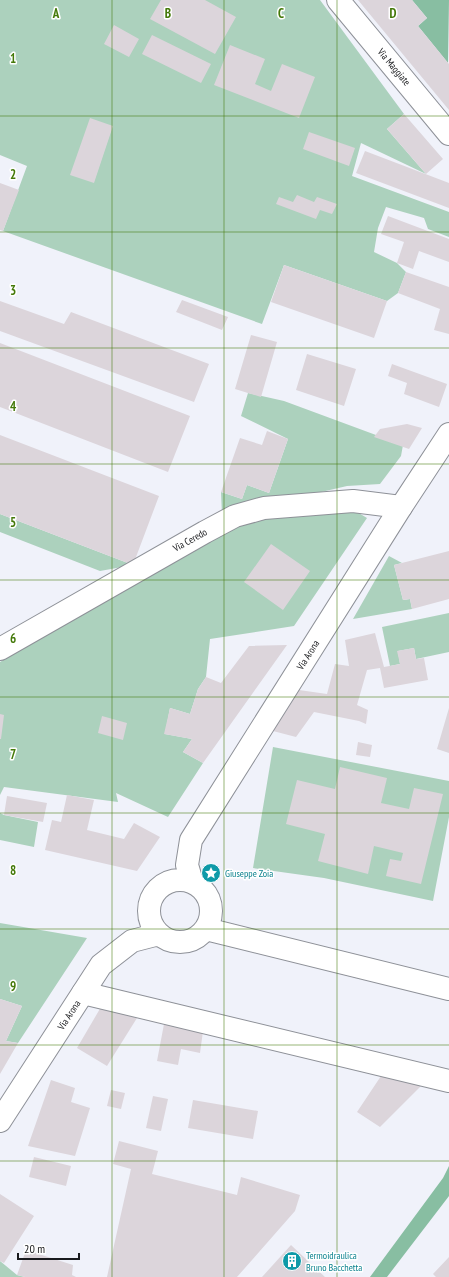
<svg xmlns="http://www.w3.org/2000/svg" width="449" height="1277" font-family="'PT Sans Narrow',sans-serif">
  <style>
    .green { fill: #acd1bd }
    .forest { fill: #88bea2 }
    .building { fill: #dcd5db }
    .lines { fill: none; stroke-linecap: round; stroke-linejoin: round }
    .minor-casing { stroke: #8e9198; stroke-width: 24 }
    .major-casing { stroke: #8e9198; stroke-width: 24 }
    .minor { stroke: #fff; stroke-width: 22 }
    .major { stroke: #fff; stroke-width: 22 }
    .grid { fill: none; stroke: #447909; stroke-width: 1; stroke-opacity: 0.55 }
    .labels { text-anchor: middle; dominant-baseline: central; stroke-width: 3; stroke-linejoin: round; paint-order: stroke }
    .street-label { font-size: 10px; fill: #191a1d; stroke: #fff }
    .culture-label { font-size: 10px; fill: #0d838f; stroke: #fff; text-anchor: start }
    .grid-label { font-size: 13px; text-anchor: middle; font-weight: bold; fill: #447909; stroke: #fff; stroke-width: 3; stroke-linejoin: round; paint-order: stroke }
  </style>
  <rect width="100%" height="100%" fill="#f0f2fa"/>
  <path class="green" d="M0 0H320L404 114 387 129 426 174 361 143 352 176 449 212V237L428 229 424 218 386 207 378 228 374 252 397 263 406 272 398 293 387 301 284 265 262 324 3 231 27 166 0 155Z
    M248 393 284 401 403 445 401 456 380 484 347 486 222 515 221 492 242 499 247 485 269 493 288 439 241 416Z
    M352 509 367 518 294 626 210 639 206 677 198 689 190 714 170 708 165 734 192 739 183 752 203 763 168 817 116 793 118 802 4 787 0 795V662L232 528 265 518Z
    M0 514 133 565 100 571 0 532Z
    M389 556 402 563 394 565 403 600 410 599 412 609 353 619Z
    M449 613V652L416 659 414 648 398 651 400 664 390 666 382 627Z
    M273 747 449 781V817L433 901 324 878 253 868Z
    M0 813 4 815 38 822 34 847 0 840Z
    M0 923 87 938 18 1043 6 1041 22 1006 0 999Z
    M0 1261 17 1275 25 1277H0Z"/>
  <path class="forest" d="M412 0H449L448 63 418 26 427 18Z
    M449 1166V1196L387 1277H370L443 1178Z"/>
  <path class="building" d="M161 0H205L236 17 215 54 150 19Z
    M358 0H412L427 18 418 26 449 64V110Z
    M114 25 139 39 129 57 104 44Z
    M152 35 211 64 201 83 142 54Z
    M230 45 265 59 255 84 271 91 282 64 315 77 299 118 214 85Z
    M404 114 443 159 426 174 387 129Z
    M90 118 113 126 94 183 70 175Z
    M309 132 355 148 349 166 303 149Z
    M365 151 449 183V208L356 173Z
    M0 183 19 190 3 231 0 230Z
    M297 195 314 202 317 197 337 204 332 214 320 210 316 219 276 204 279 197 293 202Z
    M388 216 449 239V262L419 251 413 269 397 263 404 242 381 234Z
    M284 265 387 301 374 338 271 302Z
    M406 272 449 287V334L434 330 440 309 398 293Z
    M182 300 228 317 222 330 176 312Z
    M0 301 64 324 71 312 209 364 194 402 0 331Z
    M251 335 277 342 261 397 235 389Z
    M0 343 190 416 168 472 0 407Z
    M307 354 356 369 344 406 296 390Z
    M392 364 447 384 439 407 404 394 407 383 388 376Z
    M407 424 422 428 409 449 374 437 380 429Z
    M267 431 288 439 269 493 247 485 242 499 221 492 240 438 262 445Z
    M0 435 159 496 133 565 0 514Z
    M271 544 310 571 283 610 244 582Z
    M449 551V599L412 609 410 599 403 600 394 565Z
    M375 633 384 667 400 664 397 651 414 648 416 659 424 658 428 680 384 688 380 668 367 670 357 705 368 710 366 724 359 721 314 712 296 737 273 731 299 690 327 694 335 664 349 666 345 640Z
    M287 645 203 763 183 752 192 739 164 734 170 708 190 714 198 689 206 677 221 683 249 646Z
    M449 708V753L437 749Z
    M0 714 4 715 1 739H0Z
    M102 716 127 723 123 740 98 733Z
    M358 742 372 745 370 757 356 755Z
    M340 767 387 778 381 803 409 809 414 788 443 794 421 884 386 876 390 859 401 861 403 853 374 846 368 874 318 861 325 834 286 824 297 780 335 789Z
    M67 795 94 800 87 830 124 839 134 823 160 837 137 871 45 850 52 820 61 822Z
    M7 796 47 803 43 822 4 815Z
    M0 999 22 1006 6 1041 18 1043 0 1074Z
    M101 1007 137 1018 107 1066 77 1048Z
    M164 1024 203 1031 200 1053 181 1049 178 1065 157 1061Z
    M383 1073 425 1082 380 1127 357 1112Z
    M51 1080 75 1088 71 1102 90 1108 75 1156 28 1146Z
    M111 1090 125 1093 121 1109 107 1106Z
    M153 1096 168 1099 161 1131 146 1128Z
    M193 1100 258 1111 253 1139 188 1128Z
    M119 1141 158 1151 152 1174 237 1195 241 1177 300 1195 295 1211 237 1277H107L131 1169 113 1164Z
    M34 1157 71 1166 66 1186 29 1177Z
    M0 1194 34 1216 4 1263 0 1261Z
    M291 1245 325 1277H262Z
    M26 1250 73 1265 72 1275 76 1277H25L17 1275Z
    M449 1257V1277H436L433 1274Z"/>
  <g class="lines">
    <g class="minor-casing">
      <path id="minor" d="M0 649 205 532 235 516 264 508 353 501 401 507
        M83 993 449 1081"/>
    </g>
    <g class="major-casing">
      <path id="major" d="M338 0 449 134
        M149 911a31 31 0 1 1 62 0a31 31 0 1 1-62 0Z
        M192 882 187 865 191 840 401 507 449 434
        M206 929 449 989
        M0 1121 101 965 132 941 159 934"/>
    </g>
    <use href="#minor" class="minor"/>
    <use href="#major" class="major"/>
  </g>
  <path class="grid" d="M112 0V1277M224 0V1277M337 0V1277M0 116H449M0 232H449M0 348H449M0 464H449M0 580H449M0 697H449M0 813H449M0 929H449M0 1045H449M0 1161H449"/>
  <defs>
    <g id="sight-disc" transform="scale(1)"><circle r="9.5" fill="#0f9aa8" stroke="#fff"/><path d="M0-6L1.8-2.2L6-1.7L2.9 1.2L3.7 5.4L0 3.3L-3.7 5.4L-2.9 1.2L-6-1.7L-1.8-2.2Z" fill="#fff"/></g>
    <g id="building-disc" transform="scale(1)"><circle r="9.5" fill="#0f9aa8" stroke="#fff"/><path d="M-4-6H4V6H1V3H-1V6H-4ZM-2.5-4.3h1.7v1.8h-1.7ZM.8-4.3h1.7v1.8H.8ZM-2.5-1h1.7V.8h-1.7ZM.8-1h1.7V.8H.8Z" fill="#fff"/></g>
  </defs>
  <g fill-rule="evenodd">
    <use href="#sight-disc" x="211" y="873"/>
    <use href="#building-disc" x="292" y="1261"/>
  </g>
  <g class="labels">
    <g class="street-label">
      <text transform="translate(394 67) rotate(50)">Via Maggiate</text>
      <text transform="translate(190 540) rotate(-29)">Via Ceredo</text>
      <text transform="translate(308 655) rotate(-58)">Via Arona</text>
      <text transform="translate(69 1015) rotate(-57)">Via Arona</text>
    </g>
    <g class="culture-label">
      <text x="225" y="873">Giuseppe Zoia</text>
      <text x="306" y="1255">Termoidraulica<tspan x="306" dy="12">Bruno Bacchetta</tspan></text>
    </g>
  </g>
  <g class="grid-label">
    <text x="56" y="18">A</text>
    <text x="168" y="18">B</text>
    <text x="281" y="18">C</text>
    <text x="393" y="18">D</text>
    <text x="13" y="63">1</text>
    <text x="13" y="179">2</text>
    <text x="13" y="295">3</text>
    <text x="13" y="411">4</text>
    <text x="13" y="527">5</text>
    <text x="13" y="643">6</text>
    <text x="13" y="759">7</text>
    <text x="13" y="875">8</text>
    <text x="13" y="991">9</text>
  </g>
  <path d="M18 1253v6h61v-6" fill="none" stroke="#191a1d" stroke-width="2"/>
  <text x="24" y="1253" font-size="12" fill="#191a1d" stroke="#ffffff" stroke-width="3" paint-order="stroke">20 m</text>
</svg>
